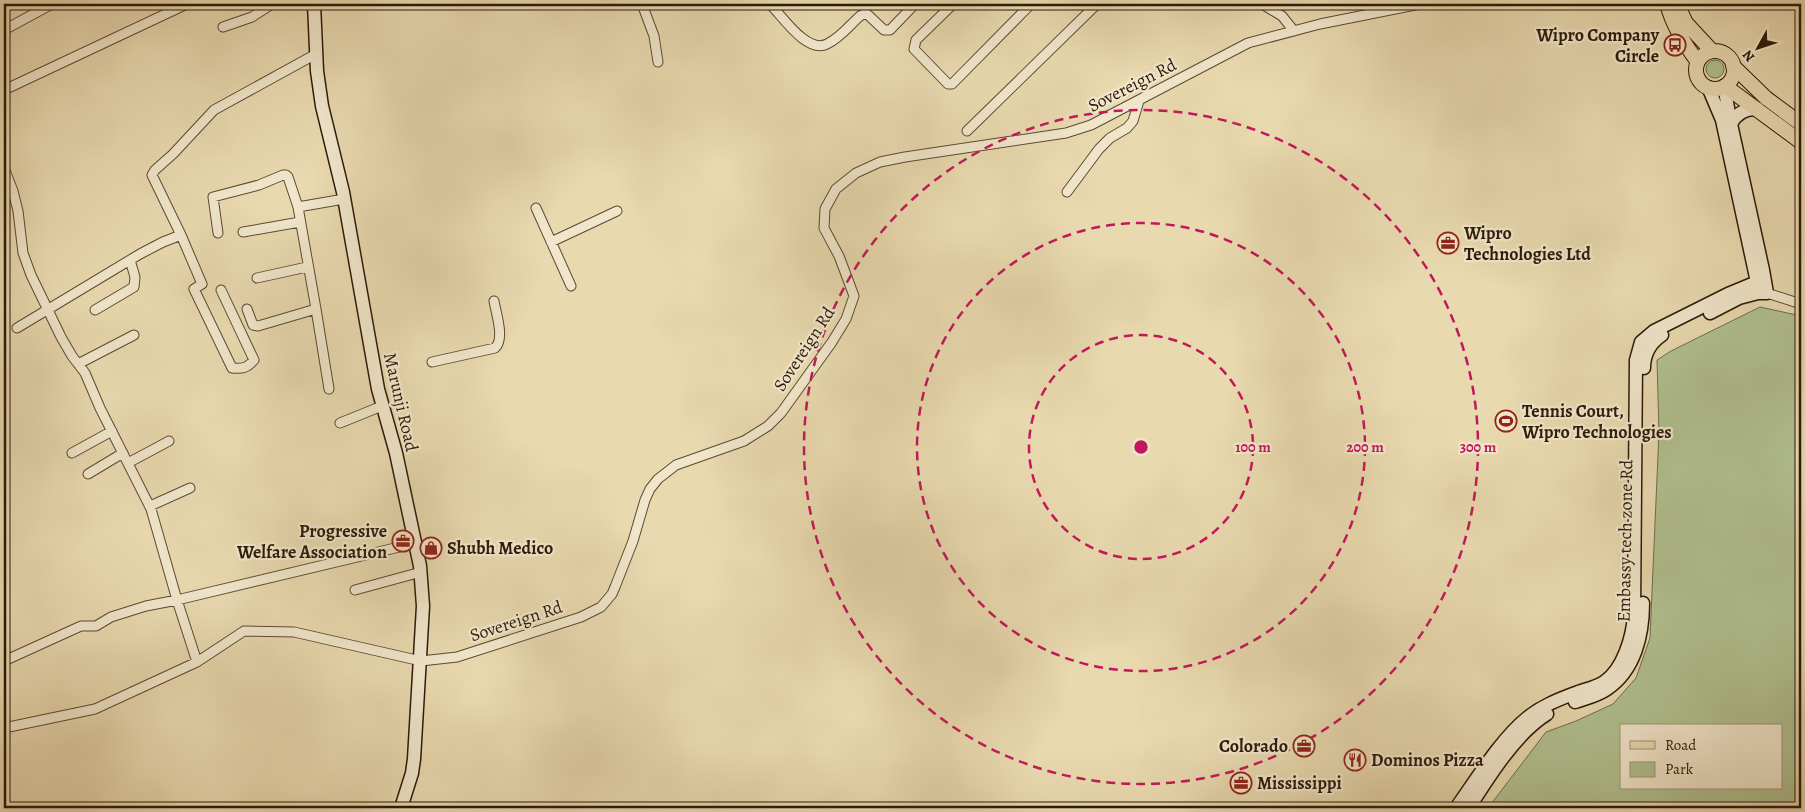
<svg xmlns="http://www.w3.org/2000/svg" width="1805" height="812" font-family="Alegreya,serif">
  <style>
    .green { fill: #b1c08f; stroke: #6e6d4c; fill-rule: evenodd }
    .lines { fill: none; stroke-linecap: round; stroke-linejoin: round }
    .street-casing { stroke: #5a4a32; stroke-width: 11 }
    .secondary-casing { stroke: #2b1a08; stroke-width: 15 }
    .primary-casing { stroke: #2b1a08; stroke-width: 16 }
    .street { stroke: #f1e6cb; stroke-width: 9 }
    .secondary { stroke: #f1e6cb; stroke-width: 12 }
    .primary { stroke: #e9d9af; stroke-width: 14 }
    .ring { fill: none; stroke: #c2185b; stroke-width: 2.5; stroke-dasharray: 9 6 }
    .labels { text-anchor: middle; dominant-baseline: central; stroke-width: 4.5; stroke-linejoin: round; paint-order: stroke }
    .poi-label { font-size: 18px; font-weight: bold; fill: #2b1a08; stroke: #f1e6cb; text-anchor: start }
    .street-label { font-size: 18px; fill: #2b1a08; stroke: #f1e6cb }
    .centre { fill: #c2185b; stroke: #f1e6cb; stroke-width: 2.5 }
    .ring-label { font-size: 15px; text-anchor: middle; font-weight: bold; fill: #c2185b; stroke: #f1e6cb; stroke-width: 4.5; stroke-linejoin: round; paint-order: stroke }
  </style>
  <rect width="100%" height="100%" fill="#e9d9af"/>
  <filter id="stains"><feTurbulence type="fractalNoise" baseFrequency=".004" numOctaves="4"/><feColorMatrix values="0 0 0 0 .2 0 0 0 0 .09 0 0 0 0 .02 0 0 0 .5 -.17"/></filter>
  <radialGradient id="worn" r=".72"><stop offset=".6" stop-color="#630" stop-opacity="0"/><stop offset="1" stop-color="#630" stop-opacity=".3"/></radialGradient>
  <path class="green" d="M1706 69a9 9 0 1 1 18 0a9 9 0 1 1-18 0Z
    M1760 307 1801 316V808H1488L1546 732 1576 721 1613 704 1636 678 1650 638 1659 432 1657 360 1671 351ZM1621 726H1781V788H1621Z"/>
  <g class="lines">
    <g class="street-casing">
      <path id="street" d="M642 4 654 36 658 62
        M770 4C783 17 807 54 827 44 840 38 850 25 860 16L866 13 884 30H890L915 4
        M953 4 916 40 914 49 948 84H952L1031 4
        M1262 4 1282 16 1294 31
        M223 27 252 17 272 4
        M4 30 52 4
        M4 90 187 4
        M967 131 1097 4
        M4 168 13 191 18 211 23 253 31 275 61 337 72 356 85 373 100 408 151 509 177 600 197 662
        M1067 192 1099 149 1110 138 1127 128 1133 121 1139 101
        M536 208 571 286
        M243 232 300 222
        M218 233 213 197 259 185 283 175H286L288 177 298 207 344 199
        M181 235 202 284 194 289 232 368C243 369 247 368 254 360L221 290
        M551 242 617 211
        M257 278 307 267
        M1767 293 1801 304
        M247 309 253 325 258 326 316 309 298 207
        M316 309 329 389
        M95 310 134 287 135 277 130 260
        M17 328 140 254 163 242 181 235 152 175 155 170 173 154 214 110 316 54
        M432 362 495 348C505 339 496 313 494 301
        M78 364 134 335
        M340 423 382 406
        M72 453 112 431
        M128 463 169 441
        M88 474 123 453
        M150 506 190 488
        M355 590 421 572
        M4 661 81 626H96L111 617 146 606 177 600 416 543
        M4 728 95 709 197 662 244 631 294 632 421 661 457 657 581 617 601 607 612 594 615 587 633 541 645 500 650 489 658 479 676 465 744 441 768 426 781 413 832 342 846 319 854 296 839 256 824 228 825 209 836 189 856 173 880 162 905 157 1066 133 1091 125 1248 43 1320 24 1420 4"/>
    </g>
    <g class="secondary-casing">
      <path id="secondary" d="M314 4 317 71 322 106 343 192 378 389 396 453 420 566 423 606 414 759 412 773 401 808
        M1708 87 1722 120 1757 282 1758 293H1767L1763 270 1731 124 1724 86
        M1731 124C1736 114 1745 108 1758 109
        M1710 313 1739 298 1758 293
        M1644 368C1644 353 1650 343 1662 335
        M1575 702C1586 698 1597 696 1607 689 1635 670 1643 635 1643 603
        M1456 808C1476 780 1501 739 1527 718 1543 705 1560 699 1578 692 1587 689 1596 687 1604 682 1623 670 1633 636 1634 614L1636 360 1641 342 1654 331 1728 294 1757 282 1765 281
        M1469 808C1488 778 1516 733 1547 714"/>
    </g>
    <g class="primary-casing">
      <path id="primary" d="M1667 4C1673 26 1684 44 1698 62
        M1677 4 1686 23 1712 51
        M1696 70a19 19 0 1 1 38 0a19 19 0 1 1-38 0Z
        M1733 66 1766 98 1801 124
        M1725 86 1801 142"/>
    </g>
    <use href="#street" class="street"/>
    <use href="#secondary" class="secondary"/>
    <use href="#primary" class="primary"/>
  </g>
  <g class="ring">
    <circle cx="1141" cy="447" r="112"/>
    <circle cx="1141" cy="447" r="224"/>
    <circle cx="1141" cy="447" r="337"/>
  </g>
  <defs>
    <g id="bus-ring" transform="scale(1.125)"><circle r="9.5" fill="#f1e6cb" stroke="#8f2418" stroke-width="1.5"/><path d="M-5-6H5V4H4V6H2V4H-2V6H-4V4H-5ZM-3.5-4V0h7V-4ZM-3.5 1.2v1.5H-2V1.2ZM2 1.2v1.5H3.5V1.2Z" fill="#8f2418"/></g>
    <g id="office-ring" transform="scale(1.125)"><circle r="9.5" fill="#f1e6cb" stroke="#8f2418" stroke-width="1.5"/><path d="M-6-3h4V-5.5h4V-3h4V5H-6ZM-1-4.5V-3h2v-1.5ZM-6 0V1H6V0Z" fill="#8f2418"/></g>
    <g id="stadium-ring" transform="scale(1.125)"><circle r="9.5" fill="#f1e6cb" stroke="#8f2418" stroke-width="1.5"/><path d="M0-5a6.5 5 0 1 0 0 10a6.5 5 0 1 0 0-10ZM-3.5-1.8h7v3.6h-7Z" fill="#8f2418"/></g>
    <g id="shop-ring" transform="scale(1.125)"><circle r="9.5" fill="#f1e6cb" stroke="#8f2418" stroke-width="1.5"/><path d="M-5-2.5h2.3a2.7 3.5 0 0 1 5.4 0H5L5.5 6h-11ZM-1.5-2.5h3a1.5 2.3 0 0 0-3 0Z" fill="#8f2418"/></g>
    <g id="restaurant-ring" transform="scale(1.125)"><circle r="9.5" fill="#f1e6cb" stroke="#8f2418" stroke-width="1.5"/><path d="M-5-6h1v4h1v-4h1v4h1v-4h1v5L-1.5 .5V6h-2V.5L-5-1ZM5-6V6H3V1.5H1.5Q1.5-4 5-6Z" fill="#8f2418"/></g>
  </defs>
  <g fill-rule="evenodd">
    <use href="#bus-ring" x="1675" y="45"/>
    <use href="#office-ring" x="1448" y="243"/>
    <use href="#stadium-ring" x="1506" y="421"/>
    <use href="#office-ring" x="403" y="541"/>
    <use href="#shop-ring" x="431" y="548"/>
    <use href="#office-ring" x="1304" y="746"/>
    <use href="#restaurant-ring" x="1355" y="760"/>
    <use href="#office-ring" x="1241" y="783"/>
  </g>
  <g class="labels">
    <g class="poi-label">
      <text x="1659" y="35" text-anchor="end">Wipro Company<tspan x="1659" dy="21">Circle</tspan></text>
      <text x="1464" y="233">Wipro<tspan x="1464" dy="21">Technologies Ltd</tspan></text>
      <text x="1522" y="411">Tennis Court,<tspan x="1522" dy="21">Wipro Technologies</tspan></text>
      <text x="387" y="531" text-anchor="end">Progressive<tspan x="387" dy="21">Welfare Association</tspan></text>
      <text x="447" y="548">Shubh Medico</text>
      <text x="1288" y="746" text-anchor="end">Colorado</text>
      <text x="1371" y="760">Dominos Pizza</text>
      <text x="1257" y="783">Mississippi</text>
    </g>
    <g class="street-label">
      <text transform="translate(1132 85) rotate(-27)">Sovereign Rd</text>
      <text transform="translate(804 349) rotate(-57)">Sovereign Rd</text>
      <text transform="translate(401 402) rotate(77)">Marunji Road</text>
      <text transform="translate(1625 541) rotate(-89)">Embassy tech zone Rd</text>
      <text transform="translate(516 621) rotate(-18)">Sovereign Rd</text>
    </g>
  </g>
  <circle cx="1141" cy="447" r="8" class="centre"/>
  <g class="ring-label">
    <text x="1253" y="452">100 m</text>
    <text x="1365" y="452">200 m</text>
    <text x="1478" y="452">300 m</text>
  </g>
  <rect width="1805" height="812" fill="none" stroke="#e9d9af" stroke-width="20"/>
  <rect x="5" y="5" width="1795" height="802" fill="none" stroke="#2b1a08" stroke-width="2.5"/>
  <rect x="10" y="10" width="1785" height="792" fill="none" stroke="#2b1a08"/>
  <rect x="1620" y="724" width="162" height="65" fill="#f1e6cb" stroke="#a2947d"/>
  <rect x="1630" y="741" width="25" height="8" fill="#e9d9af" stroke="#a2947d"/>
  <text x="1665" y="750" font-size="15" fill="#2b1a08">Road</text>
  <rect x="1630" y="762" width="25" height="15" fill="#b1c08f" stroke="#a2947d"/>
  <text x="1665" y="774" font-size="15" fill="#2b1a08">Park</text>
  <g transform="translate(1758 48) rotate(230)" stroke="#f1e6cb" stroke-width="4" paint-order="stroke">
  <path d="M0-4L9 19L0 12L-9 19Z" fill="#2b1a08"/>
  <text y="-8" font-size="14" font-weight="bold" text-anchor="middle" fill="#2b1a08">N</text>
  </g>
  <rect width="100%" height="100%" filter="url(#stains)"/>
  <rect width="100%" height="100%" fill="url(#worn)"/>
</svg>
